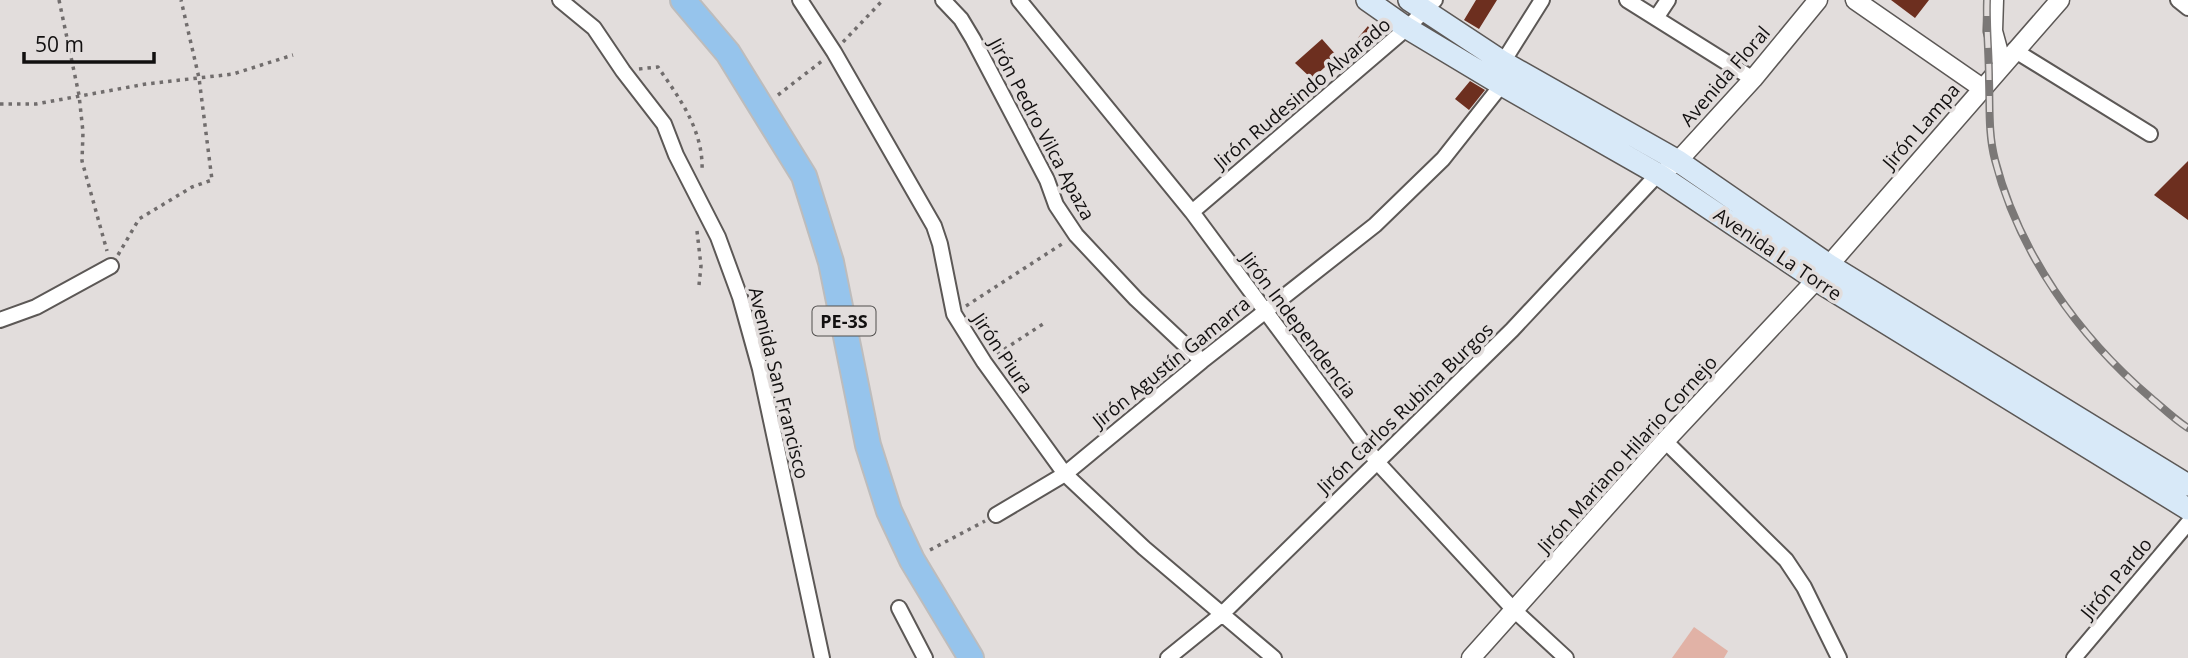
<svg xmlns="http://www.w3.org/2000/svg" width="2188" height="658" font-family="'Open Sans',sans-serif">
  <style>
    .green { fill: #e1b2a6 }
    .building { fill: #6d2f1f }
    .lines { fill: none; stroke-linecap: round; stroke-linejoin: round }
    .minor-casing { stroke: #5c5856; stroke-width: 18 }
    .tertiary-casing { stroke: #5c5856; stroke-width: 21 }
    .secondary-casing { stroke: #5c5856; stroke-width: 24 }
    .trunk-casing { stroke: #bdbcbc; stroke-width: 28 }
    .path { stroke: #716d6d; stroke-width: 3.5; stroke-dasharray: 3.5 5; stroke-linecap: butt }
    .minor { stroke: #fff; stroke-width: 14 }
    .tertiary { stroke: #fff; stroke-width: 18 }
    .secondary { stroke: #d8e9f8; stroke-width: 21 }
    .trunk { stroke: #96c4ec; stroke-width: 24 }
    .rail-casing { stroke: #7b7877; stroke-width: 8 }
    .rail { stroke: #e2dddc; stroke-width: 5; stroke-dasharray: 16; stroke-linecap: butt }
    .labels { text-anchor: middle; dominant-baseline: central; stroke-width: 7; stroke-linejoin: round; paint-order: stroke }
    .shield { fill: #e2dddc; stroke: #504e4d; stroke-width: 2 }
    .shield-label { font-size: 18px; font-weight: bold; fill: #121010 }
    .street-label { font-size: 19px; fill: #121010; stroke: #e2dddc }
  </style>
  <rect width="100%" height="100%" fill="#e2dddc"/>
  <path class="green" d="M1694 627 1728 651 1724 658H1672Z"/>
  <path class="building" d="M1476 0H1497L1479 29 1464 20Z
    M1891 0H1929L1915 18Z
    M1368 26 1383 36 1369 48 1357 39Z
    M1322 39 1337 56 1312 79 1295 63Z
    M1470 81 1485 90 1469 110 1455 99Z
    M2188 161V220L2154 195Z"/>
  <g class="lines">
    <g class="minor-casing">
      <path id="minor" d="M560 0 594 28 623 71 664 124 676 155 718 237 740 297 760 369 822 658
        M800 0 834 52 934 226 940 244 954 314 984 362 1065 474 1144 548 1274 658
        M943 0 961 19 973 39 1047 180 1056 205 1076 235 1136 299 1202 361
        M1019 0 1192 212 1378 463 1514 610 1566 658
        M1627 0 1753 79
        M2178 0 2188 8
        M1656 18 1668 0
        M2014 50 2150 134
        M1503 62 1542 0
        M1192 212 1407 28 1435 0
        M0 320 36 307 111 266
        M1665 441 1786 560 1804 587 1839 658
        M996 515 1065 474 1202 361 1375 225 1443 159 1507 78
        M899 608 925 658
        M1168 658 1221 615 1512 330 1658 174
        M2074 658 2188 523"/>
    </g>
    <g class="tertiary-casing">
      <path id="tertiary" d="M1855 0 1982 88
        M1994 0 1993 31 2002 64
        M1669 167 1678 161 1753 79 1818 0
        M1471 658 1665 441 1816 280 2060 0"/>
    </g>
    <g class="secondary-casing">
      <path id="secondary" d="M1367 0 1407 28 1502 85 1658 174 1816 280 2188 509
        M1409 0 1503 62 1678 161 1829 265 2188 485"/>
    </g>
    <g class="trunk-casing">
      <path id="trunk" d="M683 0 728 53 804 176 831 262 868 445 889 511 912 560 971 658"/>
    </g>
    <path class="path" d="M59 0 79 95 83 132 82 161 107 251
      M843 42 883 0
      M639 69 658 67C680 99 704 131 702 172
      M778 95 822 61
      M0 104H36L146 84 233 74 293 55
      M697 231 701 266 699 285
      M118 255 139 219 192 187 212 180 199 78 181 0
      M966 306 1065 242
      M997 354 1046 322
      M930 550 985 521"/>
    <use href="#minor" class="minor"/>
    <use href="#tertiary" class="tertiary"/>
    <use href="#secondary" class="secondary"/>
    <use href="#trunk" class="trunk"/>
    <g class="rail-casing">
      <path id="rail" d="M1987 0C1986 27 1989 53 1989 80 1990 107 1988 133 1995 160 2019 253 2078 336 2151 398 2163 408 2174 419 2188 428"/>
    </g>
    <use href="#rail" class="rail"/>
  </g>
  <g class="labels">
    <rect class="shield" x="812.5" y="306.5" width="63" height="29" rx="5"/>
    <g class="shield-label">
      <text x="844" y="321">PE-3S</text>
    </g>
    <g class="street-label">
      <text transform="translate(1725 76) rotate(-49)">Avenida Floral</text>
      <text transform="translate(1302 93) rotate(-40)">Jirón Rudesindo Alvarado</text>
      <text transform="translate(1921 126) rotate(-49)">Jirón Lampa</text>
      <text transform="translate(1042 129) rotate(62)">Jirón Pedro Vilca Apaza</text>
      <text transform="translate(1778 254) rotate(34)">Avenida La Torre</text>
      <text transform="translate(1299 325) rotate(53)">Jirón Independencia</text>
      <text transform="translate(1003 353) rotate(56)">Jirón Piura</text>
      <text transform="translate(1171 362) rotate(-39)">Jirón Agustín Gamarra</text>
      <text transform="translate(779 383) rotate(76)">Avenida San Francisco</text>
      <text transform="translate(1405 408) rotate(-44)">Jirón Carlos Rubina Burgos</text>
      <text transform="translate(1627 454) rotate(-48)">Jirón Mariano Hilario Cornejo</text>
      <text transform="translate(2116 578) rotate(-50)">Jirón Pardo</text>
    </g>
  </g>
  <path d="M24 52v10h130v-10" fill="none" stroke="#121010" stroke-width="3.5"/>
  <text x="35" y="52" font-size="21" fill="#121010" stroke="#e2dddc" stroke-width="5" paint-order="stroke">50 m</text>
</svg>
